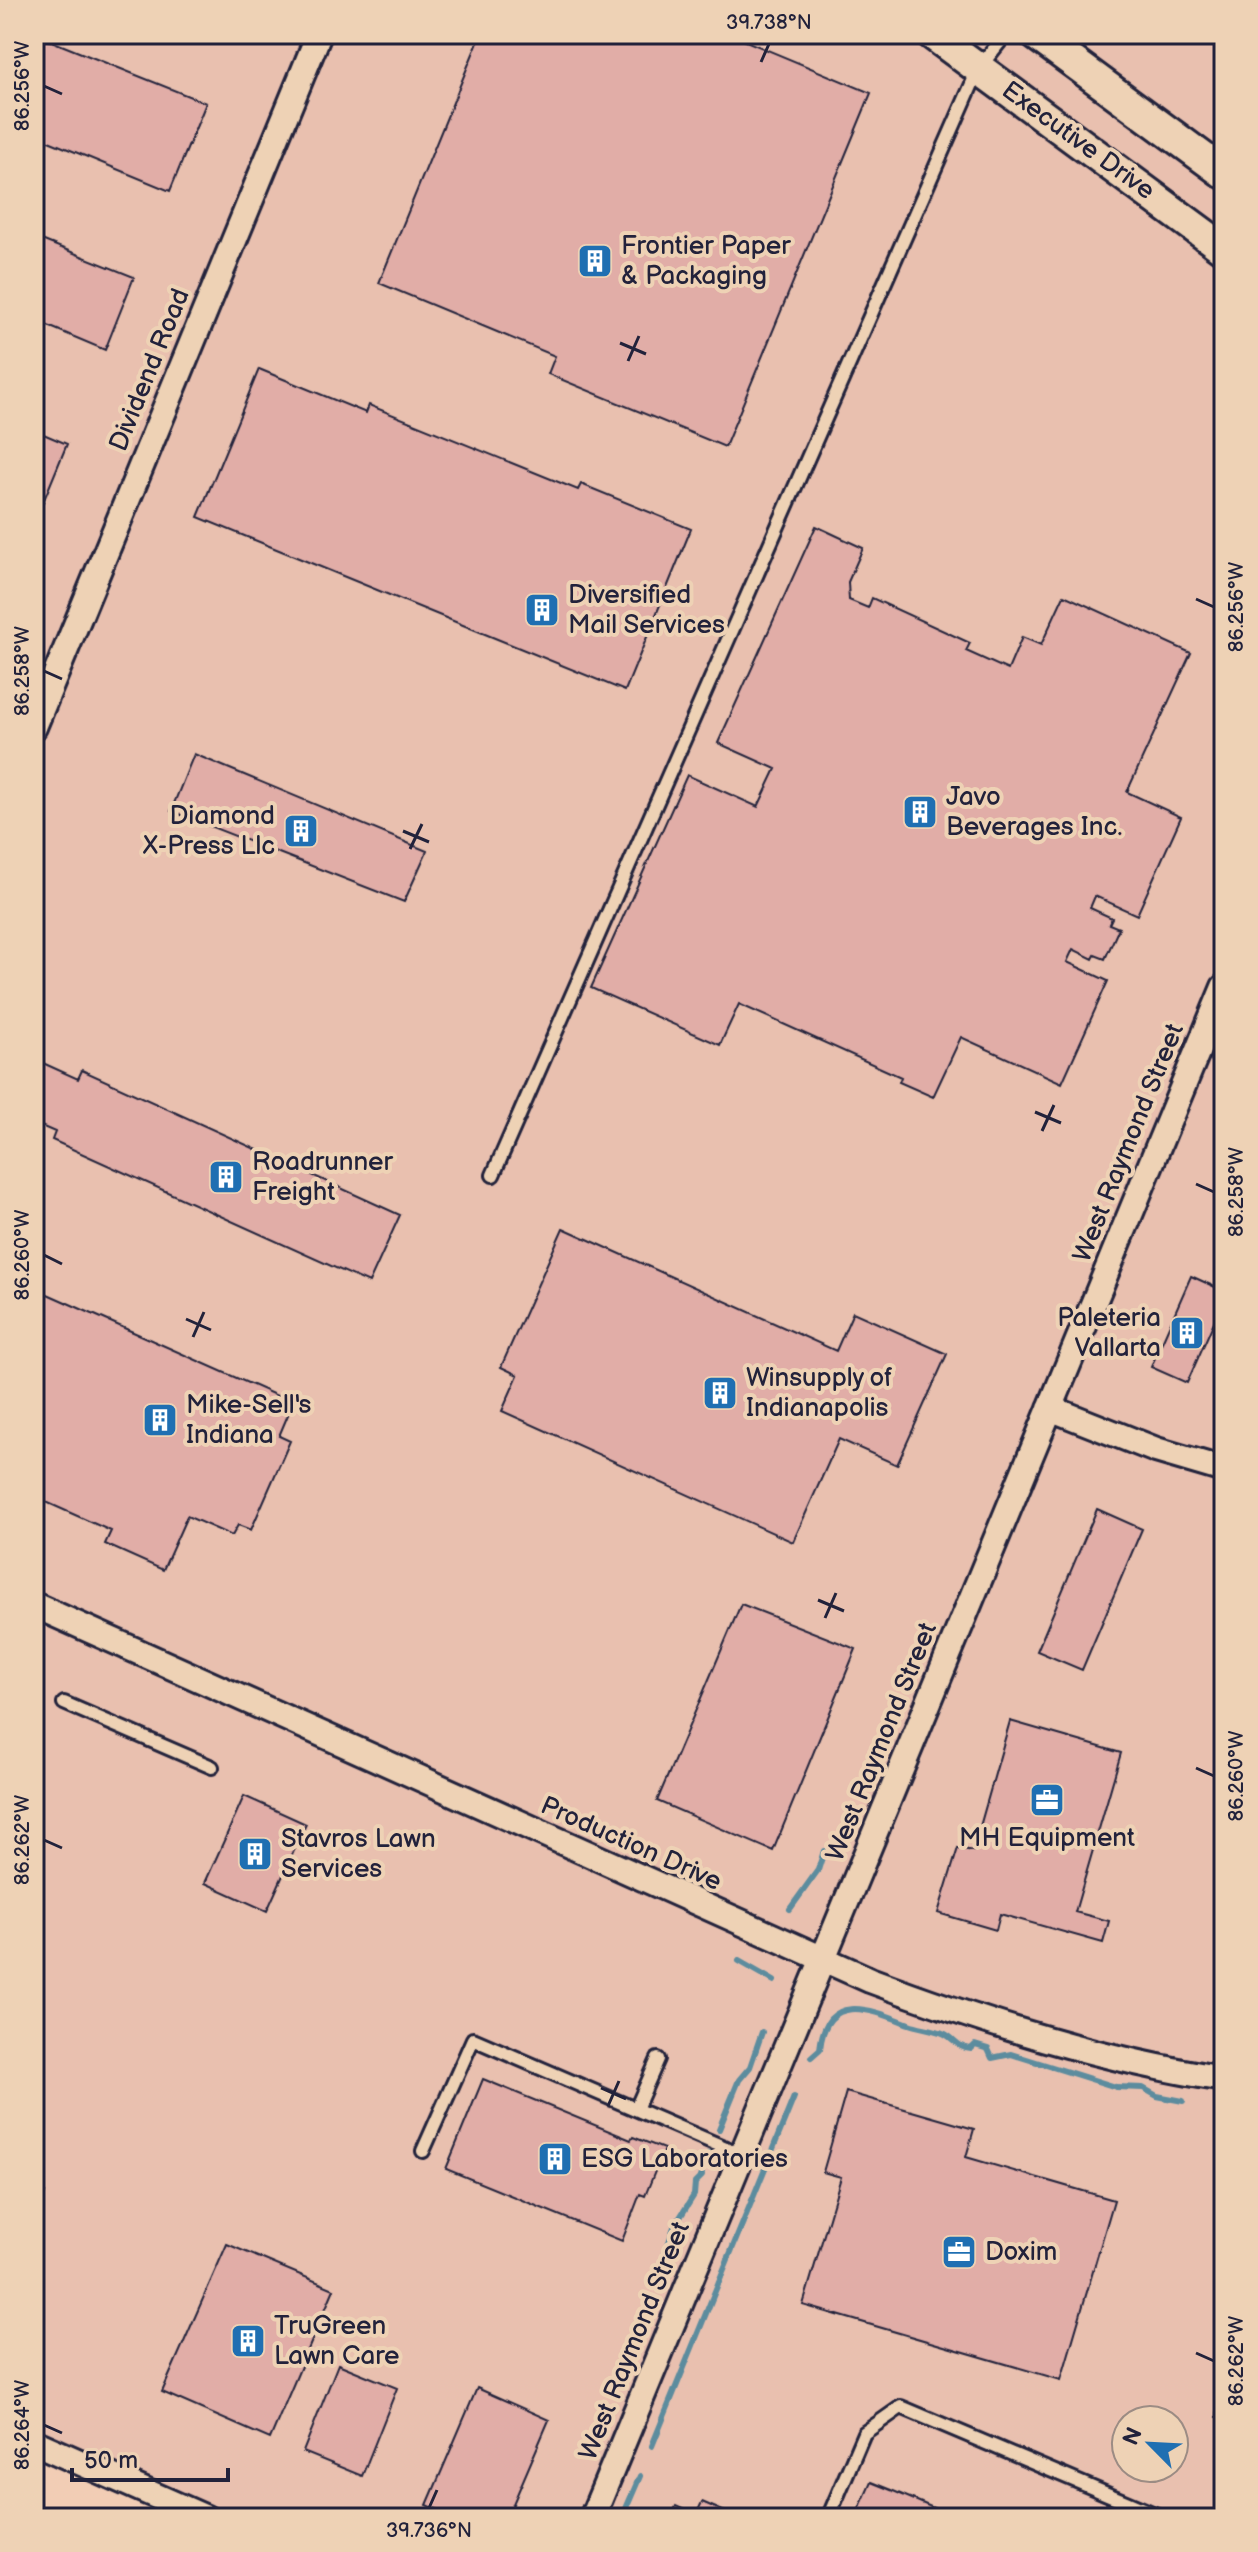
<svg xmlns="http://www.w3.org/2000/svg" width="1258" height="2552" font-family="'Balsamiq Sans',sans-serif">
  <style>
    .built { fill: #e9c0af; fill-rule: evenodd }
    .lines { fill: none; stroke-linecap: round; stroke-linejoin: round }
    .stream { stroke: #5c8c9e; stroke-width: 6 }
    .building { fill: #e1ada7; stroke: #22223b; stroke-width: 2 }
    .service-casing { stroke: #22223b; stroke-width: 18 }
    .minor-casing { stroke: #22223b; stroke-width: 30 }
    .tertiary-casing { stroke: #22223b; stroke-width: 36 }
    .service { stroke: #eed2b5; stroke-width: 12 }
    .minor { stroke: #eed2b5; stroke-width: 24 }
    .tertiary { stroke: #eed2b5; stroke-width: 30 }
    .ticks { fill: none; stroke: #22223b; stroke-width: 3 }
    .labels { text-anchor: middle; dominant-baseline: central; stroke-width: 8; stroke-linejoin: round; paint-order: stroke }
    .street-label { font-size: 26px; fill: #22223b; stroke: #eed2b5 }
    .poi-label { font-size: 26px; fill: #22223b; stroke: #eed2b5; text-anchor: start }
    .neatline { fill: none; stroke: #22223b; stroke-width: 3 }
    .ticks-label { font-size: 20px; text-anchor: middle; fill: #22223b }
  </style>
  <rect width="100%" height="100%" fill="#f2cdb5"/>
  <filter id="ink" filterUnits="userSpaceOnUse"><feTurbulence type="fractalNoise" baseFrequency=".0125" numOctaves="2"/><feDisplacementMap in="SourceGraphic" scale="16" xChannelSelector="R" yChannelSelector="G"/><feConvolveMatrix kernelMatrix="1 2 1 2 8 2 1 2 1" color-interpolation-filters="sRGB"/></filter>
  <g filter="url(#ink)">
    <path class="built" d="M34 34H1224V2518H174L34 2456ZM1126 2420H1174V2468H1126Z"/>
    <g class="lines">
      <path class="stream" d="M790 1909 818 1870 824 1851
        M739 1961 774 1981
        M811 2057 820 2049C826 1990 872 2010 909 2024 920 2028 934 2029 945 2034 955 2039 958 2048 971 2049L975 2045 988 2049 992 2058 1011 2054 1116 2087 1143 2088 1157 2096 1183 2101
        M719 2129 739 2080 750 2067 762 2032
        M659 2273 674 2227 694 2195 695 2183 702 2176 701 2166 708 2154
        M652 2446 794 2097
        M622 2518 640 2476"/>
    </g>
    <path class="building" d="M34 34 206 103 170 191 34 135Z
      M481 34H729L871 93 725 447 548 374 555 356 379 283Z
      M34 237 134 277 105 350 34 320Z
      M259 369 366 413 369 405 578 490 581 484 691 529 625 691 198 517Z
      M34 430 67 444 34 524Z
      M816 526 863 548 848 582 849 600 868 608 872 598 970 643 966 651 1008 670 1022 637 1041 645 1064 595 1191 653 1127 792 1181 817 1137 915 1095 896 1090 908 1112 918 1109 924 1119 928 1105 959 1095 955 1093 959 1073 949 1067 962 1108 981 1062 1083 961 1037 933 1097 899 1082 901 1077 739 1004 720 1045 591 988 687 775 758 807 776 769 718 743Z
      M194 754 427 851 404 902 171 811Z
      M34 1059 78 1079 82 1070 400 1215 369 1283 52 1140 55 1132 34 1123Z
      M563 1228 836 1351 853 1312 947 1354 897 1465 839 1439 793 1542 502 1411 518 1375 501 1367Z
      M1191 1276 1224 1291V1299L1187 1383 1151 1367Z
      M34 1288 293 1403 279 1436 290 1441 251 1530 238 1525 232 1536 187 1516 163 1570 105 1544 111 1531 37 1498 45 1481 34 1476Z
      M1097 1509 1142 1529 1082 1670 1037 1651Z
      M741 1604 856 1649 773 1851 657 1801Z
      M34 1700 43 1704 34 1725Z
      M1010 1721 1121 1753 1075 1912 1109 1921 1103 1943 1000 1914 996 1930 938 1913 958 1848 973 1851Z
      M244 1796 306 1824 267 1911 205 1883Z
      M483 2079 631 2140 633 2137 664 2149 645 2196 640 2194 622 2241 446 2169Z
      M846 2092 974 2129 966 2157 1114 2200 1061 2380 803 2305 841 2177 823 2172Z
      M34 2189 45 2193 34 2220Z
      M227 2244 334 2289 270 2439 162 2392Z
      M1224 2353V2418L1217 2417Z
      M338 2364 397 2388 362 2476 303 2452Z
      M477 2388 549 2420 507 2518H457L427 2505Z
      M871 2482 891 2490 957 2518H855Z
      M702 2502 739 2518H671L676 2506 696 2515Z"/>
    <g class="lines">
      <g class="service-casing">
        <path id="service" d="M493 1175 979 68 1006 34
          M64 1703 212 1767
          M636 2109 658 2059
          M423 2151 473 2039 742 2155
          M828 2518 864 2433 901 2407 1164 2518"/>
      </g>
      <g class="minor-casing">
        <path id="minor" d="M34 727 319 34
          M1050 1408 1156 1450 1224 1470
          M34 1605 870 1980C985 2023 1102 2060 1224 2079
          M34 2442 206 2518
          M592 2518 1224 987"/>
      </g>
      <g class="tertiary-casing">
        <path id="tertiary" d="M932 34 1224 249
          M1035 34 1224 173"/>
      </g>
      <use href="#service" class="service"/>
      <use href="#minor" class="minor"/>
      <use href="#tertiary" class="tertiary"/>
    </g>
  </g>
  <path class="ticks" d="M761 62 769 44M44 86 62 94M620 343 646 354M628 361 639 336M1196 599 1214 607M44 671 62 679M403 831 429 842M410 849 422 824M1035 1112 1061 1123M1042 1131 1054 1105M1196 1184 1214 1192M44 1255 62 1264M186 1319 211 1330M193 1337 204 1312M818 1600 844 1611M825 1618 836 1593M1196 1768 1214 1776M44 1840 62 1848M601 2088 626 2099M608 2106 619 2081M1196 2353 1214 2361M44 2425 62 2433M429 2508 437 2490"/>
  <defs>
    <g id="building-square" transform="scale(1.8)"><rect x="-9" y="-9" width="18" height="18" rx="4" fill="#1f6fb2" stroke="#eed2b5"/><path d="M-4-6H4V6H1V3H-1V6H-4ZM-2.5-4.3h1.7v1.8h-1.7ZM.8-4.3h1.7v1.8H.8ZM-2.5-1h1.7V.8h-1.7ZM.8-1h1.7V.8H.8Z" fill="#fff"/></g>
    <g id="office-square" transform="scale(1.8)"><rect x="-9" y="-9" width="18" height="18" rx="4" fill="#1f6fb2" stroke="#eed2b5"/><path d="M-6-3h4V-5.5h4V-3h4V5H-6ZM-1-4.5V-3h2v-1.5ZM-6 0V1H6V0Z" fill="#fff"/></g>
  </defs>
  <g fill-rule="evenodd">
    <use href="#building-square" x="595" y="261"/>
    <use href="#building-square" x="542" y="610"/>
    <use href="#building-square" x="920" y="812"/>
    <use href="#building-square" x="301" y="831"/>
    <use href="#building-square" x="226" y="1177"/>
    <use href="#building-square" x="1187" y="1333"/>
    <use href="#building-square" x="720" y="1393"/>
    <use href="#building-square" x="160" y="1420"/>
    <use href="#office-square" x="1047" y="1800"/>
    <use href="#building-square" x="255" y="1854"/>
    <use href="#building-square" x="555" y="2159"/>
    <use href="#office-square" x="959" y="2252"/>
    <use href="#building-square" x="248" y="2341"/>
  </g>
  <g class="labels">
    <g class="street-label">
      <text transform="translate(1078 141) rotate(36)">Executive Drive</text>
      <text transform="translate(150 370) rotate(-68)">Dividend Road</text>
      <text transform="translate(1129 1143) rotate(-68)">West Raymond Street</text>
      <text transform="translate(882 1742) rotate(-68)">West Raymond Street</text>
      <text transform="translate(631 1844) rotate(24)">Production Drive</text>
      <text transform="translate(635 2341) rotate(-68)">West Raymond Street</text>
    </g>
    <g class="poi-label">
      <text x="621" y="246">Frontier Paper<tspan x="621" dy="30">&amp; Packaging</tspan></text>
      <text x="568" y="595">Diversified<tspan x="568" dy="30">Mail Services</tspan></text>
      <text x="946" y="797">Javo<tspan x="946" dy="30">Beverages Inc.</tspan></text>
      <text x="275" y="816" text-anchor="end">Diamond<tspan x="275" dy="30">X-Press Llc</tspan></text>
      <text x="252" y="1162">Roadrunner<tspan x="252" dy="30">Freight</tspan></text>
      <text x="1161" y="1318" text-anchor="end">Paleteria<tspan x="1161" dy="30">Vallarta</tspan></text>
      <text x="746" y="1378">Winsupply of<tspan x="746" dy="30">Indianapolis</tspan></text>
      <text x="186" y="1405">Mike-Sell's<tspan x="186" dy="30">Indiana</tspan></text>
      <text x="1047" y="1838" text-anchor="middle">MH Equipment</text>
      <text x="281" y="1839">Stavros Lawn<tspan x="281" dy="30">Services</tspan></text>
      <text x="581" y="2159">ESG Laboratories</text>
      <text x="985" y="2252">Doxim</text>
      <text x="274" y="2326">TruGreen<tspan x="274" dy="30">Lawn Care</tspan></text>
    </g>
  </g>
  <rect width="1258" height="2552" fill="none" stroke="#eed2b5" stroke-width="88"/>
  <g transform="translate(1150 2444) rotate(294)"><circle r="38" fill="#eed2b5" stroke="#9c8c84" stroke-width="2"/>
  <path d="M0-6L14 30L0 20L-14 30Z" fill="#1f6fb2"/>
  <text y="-12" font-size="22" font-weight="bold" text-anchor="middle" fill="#22223b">N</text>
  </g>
  <path d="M72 2468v12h156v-12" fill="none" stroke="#22223b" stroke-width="4"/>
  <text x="84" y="2468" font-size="24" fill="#22223b" stroke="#eed2b5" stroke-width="6" paint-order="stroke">50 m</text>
  <rect x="44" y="44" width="1170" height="2464" class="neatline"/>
  <g class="ticks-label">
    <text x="769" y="29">39.738°N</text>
    <text transform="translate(22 86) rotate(-90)" y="7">86.256°W</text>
    <text transform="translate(1236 607) rotate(-90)" y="7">86.256°W</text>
    <text transform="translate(22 671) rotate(-90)" y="7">86.258°W</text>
    <text transform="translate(1236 1192) rotate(-90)" y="7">86.258°W</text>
    <text transform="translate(22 1255) rotate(-90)" y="7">86.260°W</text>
    <text transform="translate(1236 1776) rotate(-90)" y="7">86.260°W</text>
    <text transform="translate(22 1840) rotate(-90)" y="7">86.262°W</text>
    <text transform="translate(1236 2361) rotate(-90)" y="7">86.262°W</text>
    <text transform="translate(22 2425) rotate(-90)" y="7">86.264°W</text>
    <text x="429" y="2537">39.736°N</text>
  </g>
</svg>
